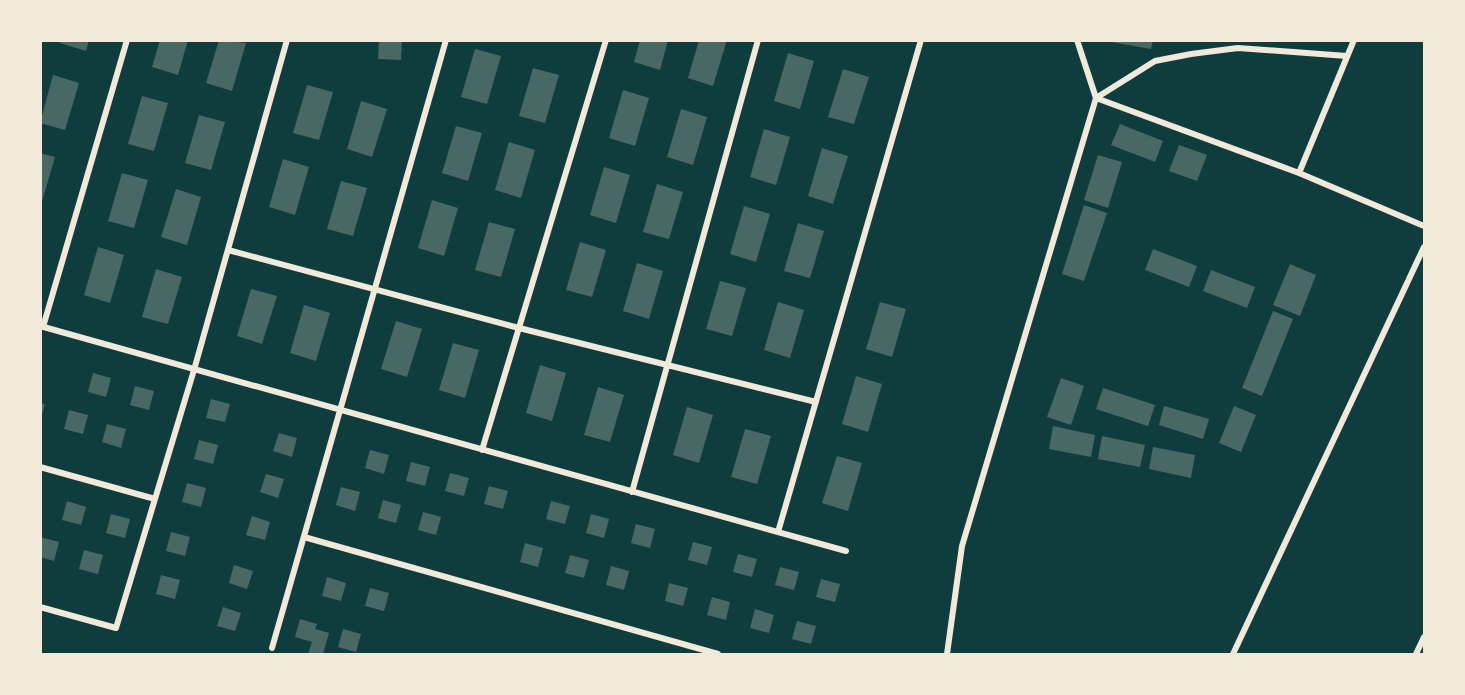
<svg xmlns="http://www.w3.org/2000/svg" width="1465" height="695" font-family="'Roboto Serif',serif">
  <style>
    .building { fill: #486865 }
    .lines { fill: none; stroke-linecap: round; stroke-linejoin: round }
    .minor { stroke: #f1e9da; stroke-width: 6 }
  </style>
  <rect width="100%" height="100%" fill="#0f3d3e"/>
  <path class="building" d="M61 40H89L86 51 60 43Z
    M160 40H188L178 75 152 67Z
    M219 40 246 43 232 91 206 83Z
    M379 40H402L401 60 378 59Z
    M640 40H668L660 70 634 62Z
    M699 40H727L713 86 688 78Z
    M1100 40H1153L1151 49Z
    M475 49 501 56 487 104 461 97Z
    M788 53 814 61 800 109 774 101Z
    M533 68 559 75 545 123 519 116Z
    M843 69 869 77 854 124 828 117Z
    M53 75 79 83 65 130 40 123Z
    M307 85 333 92 319 140 293 133Z
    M623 90 649 98 635 146 609 138Z
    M142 96 168 103 154 151 128 144Z
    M361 101 387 109 372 157 347 149Z
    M681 109 707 117 693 165 667 157Z
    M199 115 225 122 211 170 185 163Z
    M1120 124 1163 141 1155 162 1111 145Z
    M456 126 482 133 468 181 442 173Z
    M764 129 790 137 776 185 750 177Z
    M509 142 535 150 521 198 495 190Z
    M1179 145 1207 155 1197 181 1169 171Z
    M822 148 848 156 833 204 808 196Z
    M40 153 55 157 41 205H40Z
    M1098 155 1122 162 1108 208 1084 200Z
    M283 159 309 167 295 215 269 207Z
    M604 167 630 175 616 223 590 215Z
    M122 173 148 180 134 228 108 221Z
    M341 181 367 188 353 236 327 229Z
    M657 184 683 192 669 239 643 232Z
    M176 189 201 197 187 245 161 237Z
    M432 200 458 208 444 256 418 248Z
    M1084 205 1107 213 1084 281 1062 274Z
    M744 206 770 214 756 262 730 254Z
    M489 222 515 229 501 277 475 270Z
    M798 223 824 231 810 278 784 271Z
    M580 242 606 250 592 297 566 290Z
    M98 247 124 255 110 303 84 295Z
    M1153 249 1197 266 1189 287 1145 270Z
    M637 263 663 271 649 319 623 311Z
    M1290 264 1316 275 1300 316 1273 305Z
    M156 269 182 277 168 324 142 317Z
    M1211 270 1255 287 1247 308 1203 291Z
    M720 281 746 288 732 336 706 329Z
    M251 289 277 296 262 344 237 336Z
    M778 302 804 310 790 358 764 350Z
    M880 302 906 309 892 357 866 349Z
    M304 305 330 313 316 361 290 353Z
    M1273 311 1293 319 1262 396 1242 388Z
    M396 321 422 329 407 377 381 369Z
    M453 343 479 350 465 398 439 390Z
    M540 365 566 373 552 421 526 413Z
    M93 373 111 378 106 397 88 392Z
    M856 376 882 384 868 432 842 424Z
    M1061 378 1084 386 1071 425 1047 417Z
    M135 386 154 391 149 410 130 405Z
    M598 387 624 395 610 442 584 435Z
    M1103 388 1155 405 1148 426 1096 409Z
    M211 399 230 404 225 422 206 418Z
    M40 403 45 404 41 418 40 417Z
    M1164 406 1209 419 1203 439 1159 425Z
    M1234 406 1256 415 1241 452 1219 443Z
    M687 407 713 415 699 463 673 455Z
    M69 410 88 415 83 434 64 429Z
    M107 424 126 429 121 448 102 442Z
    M1053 426 1095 435 1091 457 1049 449Z
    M745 429 771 436 757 484 731 477Z
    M279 433 297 438 292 457 273 451Z
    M1102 436 1145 445 1140 467 1098 459Z
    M199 440 218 445 213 464 194 459Z
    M1153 447 1195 455 1191 478 1149 469Z
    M370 450 389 455 384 474 365 468Z
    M837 456 862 463 848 511 822 503Z
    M411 462 430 467 425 486 406 481Z
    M450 473 469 478 464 496 445 491Z
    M266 474 284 479 278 498 260 492Z
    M187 483 206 488 201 507 182 502Z
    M489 486 508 491 503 509 484 504Z
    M341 487 360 492 355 511 336 505Z
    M383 500 401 505 396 523 378 518Z
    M67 501 86 507 81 525 62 520Z
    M551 501 570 506 565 524 546 519Z
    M423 512 441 517 436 535 418 530Z
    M111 514 130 519 125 538 106 533Z
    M591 514 609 519 604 538 586 533Z
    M252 516 270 522 265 540 246 535Z
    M636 524 655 529 650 548 631 543Z
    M171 532 190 537 185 556 166 551Z
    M40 537 59 542 54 561 40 557Z
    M693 542 712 547 707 565 688 560Z
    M525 543 543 548 538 567 520 562Z
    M84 550 103 555 98 574 79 569Z
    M738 554 757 559 752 577 733 572Z
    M570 555 589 560 584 578 565 573Z
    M234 565 253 571 247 589 229 583Z
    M611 566 629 571 624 590 606 585Z
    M780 567 799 572 794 590 775 585Z
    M161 575 180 580 175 599 156 594Z
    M327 577 346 583 341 601 322 596Z
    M821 579 840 584 835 602 816 597Z
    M669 583 688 588 683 606 665 601Z
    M370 588 389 593 384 611 365 606Z
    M712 597 730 602 726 620 707 615Z
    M223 607 241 613 235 631 217 626Z
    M755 609 774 615 769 633 750 628Z
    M300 619 317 624 315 629 329 633 323 654H308L312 642 295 637Z
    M797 621 816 626 811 644 792 639Z
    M343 629 361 634 356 652 338 647Z"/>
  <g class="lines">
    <path class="minor" d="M1096 98 1299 173 1424 226
      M1096 98 1155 61 1191 54 1238 48 1347 56
      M1299 173 1354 40
      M228 250 519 328 816 402
      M40 326 846 551
      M43 327 127 40
      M482 450 606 40
      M40 467 155 499
      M632 492 758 40
      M778 532 921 40
      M304 537 718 654
      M40 607 116 628 194 370 287 40
      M272 648 446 40
      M947 654 962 546 1096 98 1077 40
      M1233 654 1424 247
      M1416 654 1424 637"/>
  </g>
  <rect width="1465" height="695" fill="none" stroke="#f1e9da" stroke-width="84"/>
</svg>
